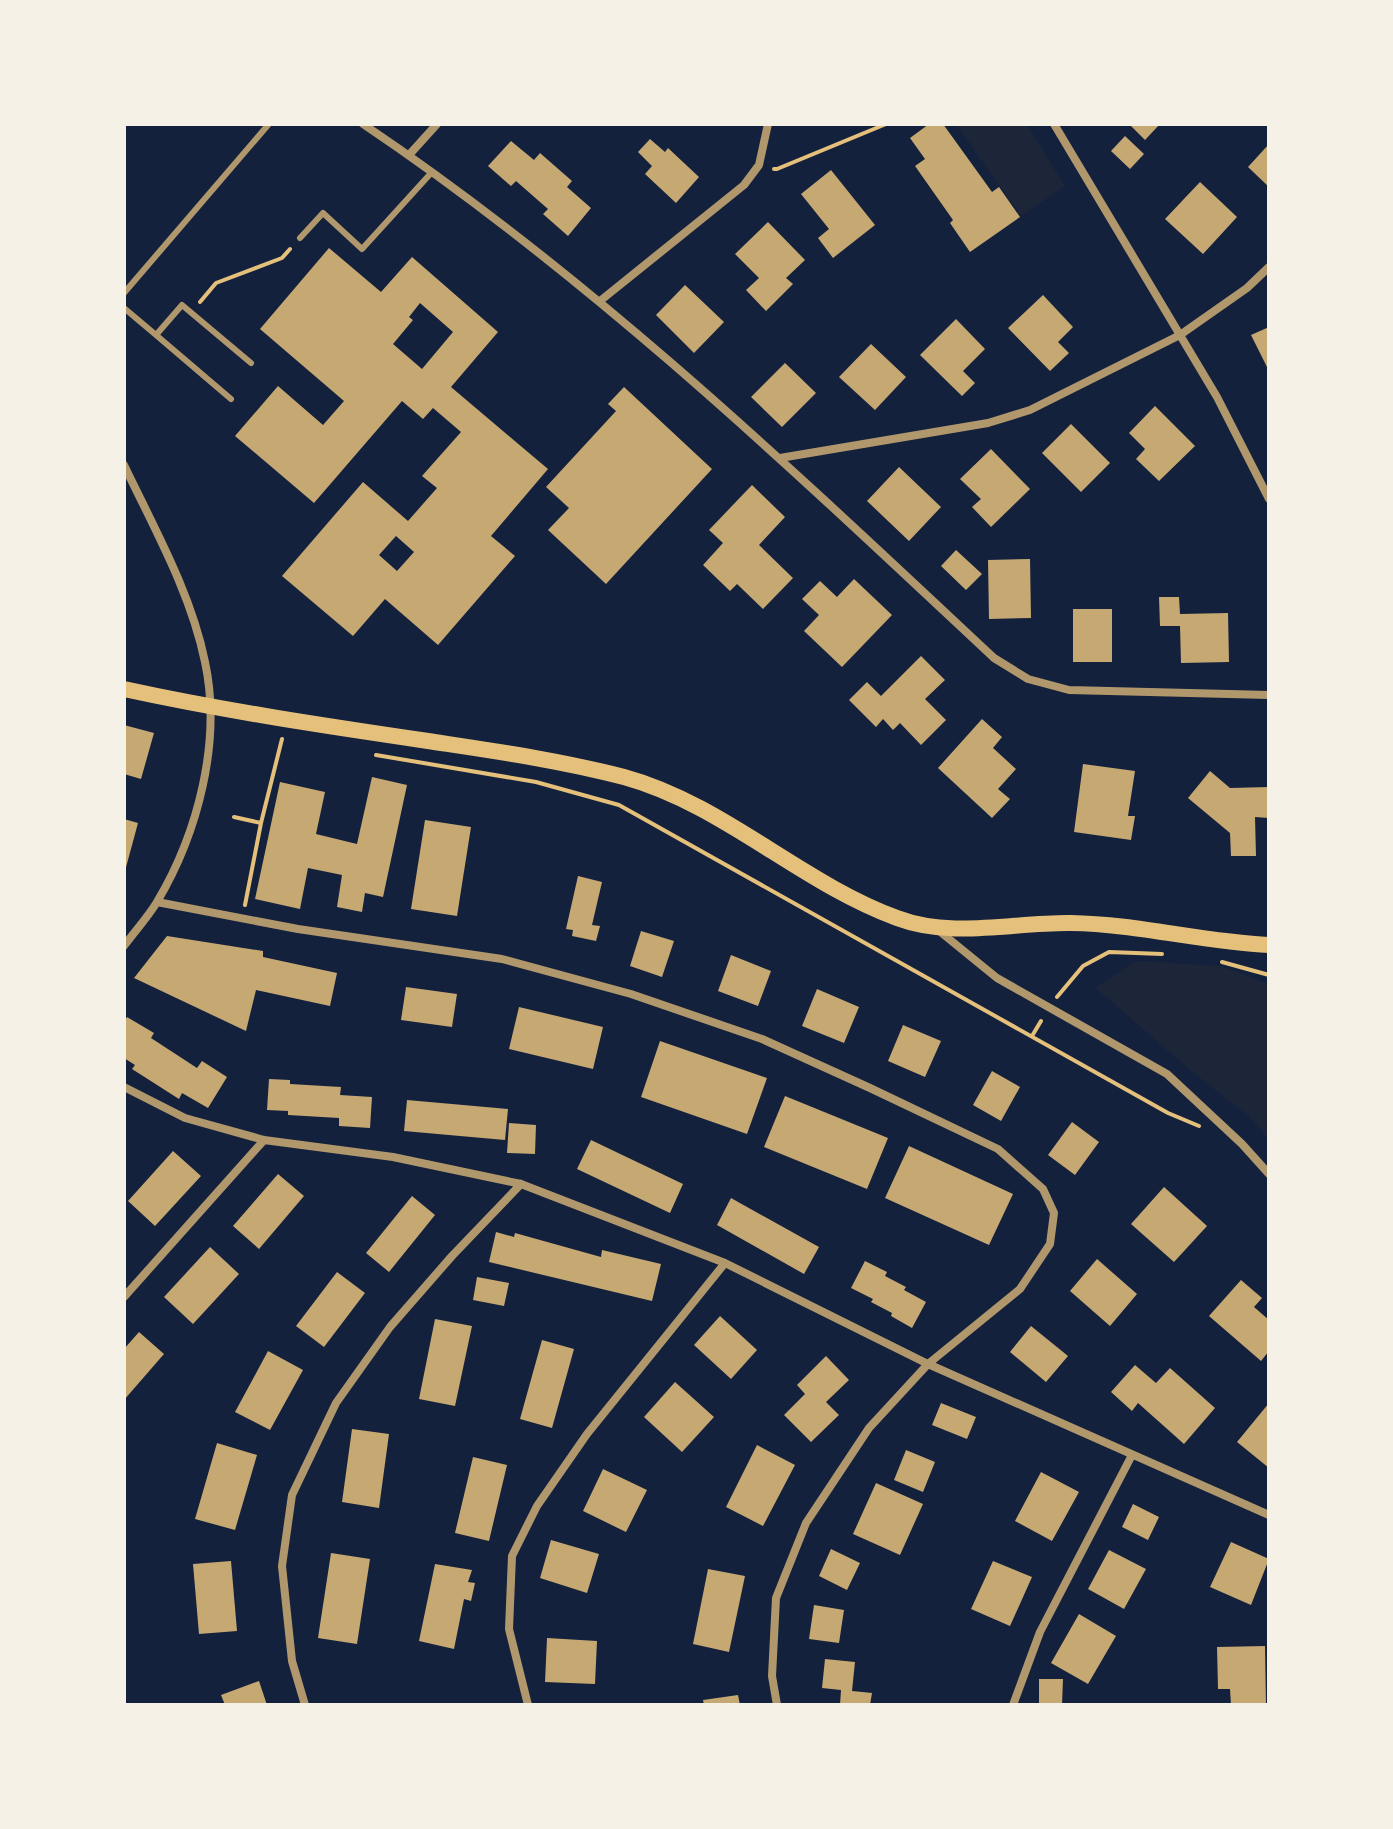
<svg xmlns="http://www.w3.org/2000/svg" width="1393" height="1829" font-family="'Golos Text',sans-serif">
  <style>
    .green { fill: #1d2539 }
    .building { fill: #c6a872; fill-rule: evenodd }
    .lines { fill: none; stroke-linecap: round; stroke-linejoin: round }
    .path { stroke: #e5c07b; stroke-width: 4 }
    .service { stroke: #b1986c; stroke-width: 6 }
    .minor { stroke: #b1986c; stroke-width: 8 }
    .secondary { stroke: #e5c07b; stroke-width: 16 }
  </style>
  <rect width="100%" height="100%" fill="#14213d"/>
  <path class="green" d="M956 124H1027L1065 186 1021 216Z
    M1135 961 1221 966 1269 984V1140L1248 1115 1191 1071 1096 988Z"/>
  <path class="building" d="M929 124H943L992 192 999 187 1020 217 970 252 950 223 953 220 915 166 925 159 910 138Z
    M1129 124H1160L1145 140Z
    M1125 136 1144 154 1130 169 1111 151Z
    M650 139 665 152 668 148 699 177 676 203 645 174 652 166 638 152Z
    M511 141 534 160 540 153 572 181 567 187 591 208 568 236 543 214 548 209 516 181 511 186 488 166Z
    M1269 144V187L1248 167Z
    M831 170 875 225 833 258 818 238 829 229 801 194Z
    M1200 182 1237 217 1203 254 1165 219Z
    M768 222 805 260 786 278 793 284 766 311 746 290 759 278 735 254Z
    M329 248 381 292 412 257 498 332 451 387 548 469 491 536 515 556 438 645 385 599 353 636 282 576 363 482 408 521 437 488 422 476 461 432 433 408 423 419 402 401 314 503 235 436 278 386 323 425 344 401 260 329ZM420 303 453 332 422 369 393 344 413 320 409 317ZM396 536 414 552 397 571 379 555Z
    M685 285 724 322 694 353 656 315Z
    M1043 295 1073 327 1058 342 1069 353 1050 371 1008 328Z
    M956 319 985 349 963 371 975 383 962 396 920 355Z
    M1269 327V371L1251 335Z
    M871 344 906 377 875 410 839 377Z
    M785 363 816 393 782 427 751 397Z
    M624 387 712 469 606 584 548 530 569 508 546 487 616 411 608 404Z
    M1155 406 1195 446 1159 481 1136 459 1145 449 1129 433Z
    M1071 424 1110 463 1081 492 1042 453Z
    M991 449 1030 489 991 527 972 507 981 499 960 479Z
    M899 467 941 507 909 541 867 501Z
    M752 485 785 517 759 545 793 578 763 609 737 584 730 591 703 565 723 543 709 530Z
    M956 550 982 574 966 590 941 566Z
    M1030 559 1031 618 989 619 988 560Z
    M854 579 892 615 842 667 804 631 819 615 802 599 820 581 837 597Z
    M1159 597H1179L1180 614 1228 613 1229 662 1181 663 1180 626H1160Z
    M1073 609H1112V662H1073Z
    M921 656 945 680 925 699 946 720 921 745 900 723 893 730 883 719 876 727 849 700 867 682 881 696Z
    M982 719 1002 737 993 748 1016 769 998 789 1010 799 992 818 938 768Z
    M124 725 154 733 141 779 124 774Z
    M1083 764 1135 771 1128 816H1135L1131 840 1074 832Z
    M1210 771 1230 788 1269 787V818L1255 817 1256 856H1231L1230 833 1188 798Z
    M372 777 407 785 383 897 365 893 362 912 337 907 342 875 308 868 300 909 255 899 280 782 325 792 316 834 357 844Z
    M124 819 138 823 125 871H124Z
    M425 820 471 827 457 916 411 909Z
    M578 876 602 882 592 925 600 926 596 941 572 936 573 930 566 929Z
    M641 931 674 941 662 977 630 966Z
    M167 936 263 951V957L337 973 330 1006 256 990 246 1031 134 978Z
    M731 955 771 971 758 1006 718 991Z
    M406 987 457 994 452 1027 401 1020Z
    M817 989 859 1007 844 1043 802 1026Z
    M519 1007 603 1027 593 1069 509 1049Z
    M127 1017 154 1033 151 1038 197 1068 202 1061 227 1077 208 1108 182 1093 179 1099 132 1069 135 1065 124 1058V1022Z
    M903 1025 941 1041 925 1077 888 1061Z
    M660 1041 767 1078 747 1134 641 1097Z
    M992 1071 1020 1087 1001 1121 973 1105Z
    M269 1079 290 1080V1084L341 1087 340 1095 372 1097 370 1128 339 1126V1118L288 1115V1111L267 1110Z
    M785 1096 888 1138 867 1189 764 1147Z
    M407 1100 508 1109 505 1140 404 1131Z
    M1072 1122 1099 1142 1075 1175 1048 1155Z
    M509 1123 536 1125 535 1154 507 1153Z
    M591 1140 683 1184 670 1213 577 1169Z
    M909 1146 1013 1194 989 1245 885 1198Z
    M173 1151 201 1176 155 1226 128 1201Z
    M278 1174 304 1196 259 1249 233 1226Z
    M1164 1187 1207 1226 1174 1262 1131 1224Z
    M412 1196 435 1215 389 1272 366 1253Z
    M731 1198 819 1247 804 1274 717 1225Z
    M496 1232 514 1237 515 1233 601 1257 602 1250 661 1264 652 1301 489 1262Z
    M210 1247 239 1274 193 1324 164 1297Z
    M1097 1259 1137 1294 1110 1326 1070 1291Z
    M865 1261 887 1272 885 1276 906 1287 904 1290 926 1302 912 1328 891 1316 892 1313 871 1302 873 1299 851 1288Z
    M337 1272 365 1293 324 1347 296 1326Z
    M477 1277 509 1283 504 1306 473 1300Z
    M1241 1280 1262 1298 1254 1307 1269 1320V1351L1261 1361 1209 1316Z
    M720 1316 757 1350 731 1379 694 1345Z
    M435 1319 472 1326 455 1406 419 1399Z
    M1031 1326 1068 1356 1046 1382 1010 1352Z
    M139 1332 164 1354 124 1400V1349Z
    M542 1340 574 1349 552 1428 520 1419Z
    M268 1351 303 1370 270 1430 235 1412Z
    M826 1356 849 1380 826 1402 839 1415 811 1442 784 1415 805 1394 797 1385Z
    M1135 1365 1156 1383 1170 1368 1215 1408 1184 1444 1138 1403 1132 1411 1111 1392Z
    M675 1382 714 1417 682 1452 644 1417Z
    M941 1403 976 1417 967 1439 932 1425Z
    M1269 1403V1468L1237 1442Z
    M352 1429 389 1434 379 1508 342 1502Z
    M217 1443 257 1455 235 1530 195 1519Z
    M757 1445 795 1465 763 1526 726 1507Z
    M906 1450 935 1462 923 1492 894 1480Z
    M473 1457 507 1465 489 1541 455 1533Z
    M603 1469 647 1490 626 1532 583 1511Z
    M1041 1472 1079 1492 1052 1541 1015 1521Z
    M876 1483 923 1504 900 1555 853 1534Z
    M1133 1504 1159 1517 1148 1540 1122 1527Z
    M551 1540 599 1554 587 1593 540 1578Z
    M1231 1542 1269 1559 1251 1605 1210 1587Z
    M831 1549 860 1563 847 1590 819 1576Z
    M1109 1550 1146 1569 1124 1609 1088 1589Z
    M331 1553 370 1559 357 1644 318 1638Z
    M231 1561 237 1631 199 1634 193 1564Z
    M993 1561 1032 1577 1010 1626 971 1609Z
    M435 1564 472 1570 468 1582 475 1583 471 1601 464 1599 454 1649 419 1641Z
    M708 1569 745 1576 729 1652 693 1644Z
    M814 1605 844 1610 839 1643 809 1639Z
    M1079 1614 1116 1636 1088 1684 1051 1663Z
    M547 1638 597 1641 595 1684 545 1682Z
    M1265 1646 1266 1705H1231L1230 1689H1218L1217 1647Z
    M825 1659 855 1662 852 1691 872 1693 870 1705H840L841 1690 822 1688Z
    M1039 1679H1063L1062 1705H1039Z
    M259 1681 267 1705H225L221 1695Z
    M738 1695 740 1705H704L703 1700Z"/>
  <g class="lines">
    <path class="path" d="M774 169H777L886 124
      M200 302 216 283 282 258 290 249
      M376 755 536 782 619 805 1168 1113 1199 1126
      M234 817 261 823
      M245 905 261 823 282 739
      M1222 962 1269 975
      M1057 997 1083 966 1109 952 1162 954
      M1032 1036 1041 1021"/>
    <path class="service" d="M300 238 323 213 362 249 432 172
      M124 293 268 125
      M124 308 156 335 182 305 251 363
      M156 335 231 399"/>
    <path class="minor" d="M363 124C592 278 793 470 994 658L1028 679 1069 690 1269 695
      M1054 124 1217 397 1269 499
      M409 155 437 124
      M600 301 744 185 759 165 768 124
      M780 458 988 423 1030 410 1180 335 1247 288 1269 267
      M124 465C154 528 191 593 205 662 222 741 198 833 157 902 148 917 135 931 124 946
      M157 902 298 929 502 959 631 994 762 1039 870 1088 998 1149 1043 1189 1054 1213 1050 1244 1020 1289 928 1364 869 1428 806 1523 776 1598 772 1676 777 1705
      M938 930 997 978 1167 1074 1242 1144 1269 1174
      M124 1087 185 1118 264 1140 393 1157 521 1184 725 1263 928 1364 1269 1515
      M124 1297 264 1140
      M305 1705 292 1661 282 1566 292 1495 336 1403 390 1327 452 1256 521 1184
      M528 1705 509 1629 512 1556 537 1506 587 1434 725 1263
      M1013 1705 1040 1632 1132 1455"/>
    <path class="secondary" d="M124 689C225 711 326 726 428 741 494 751 559 760 624 777 723 804 801 883 897 918 952 939 1014 922 1071 923 1137 924 1203 942 1269 945"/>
  </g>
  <rect width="1393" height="1829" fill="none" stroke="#f6f1e7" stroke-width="252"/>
</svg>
